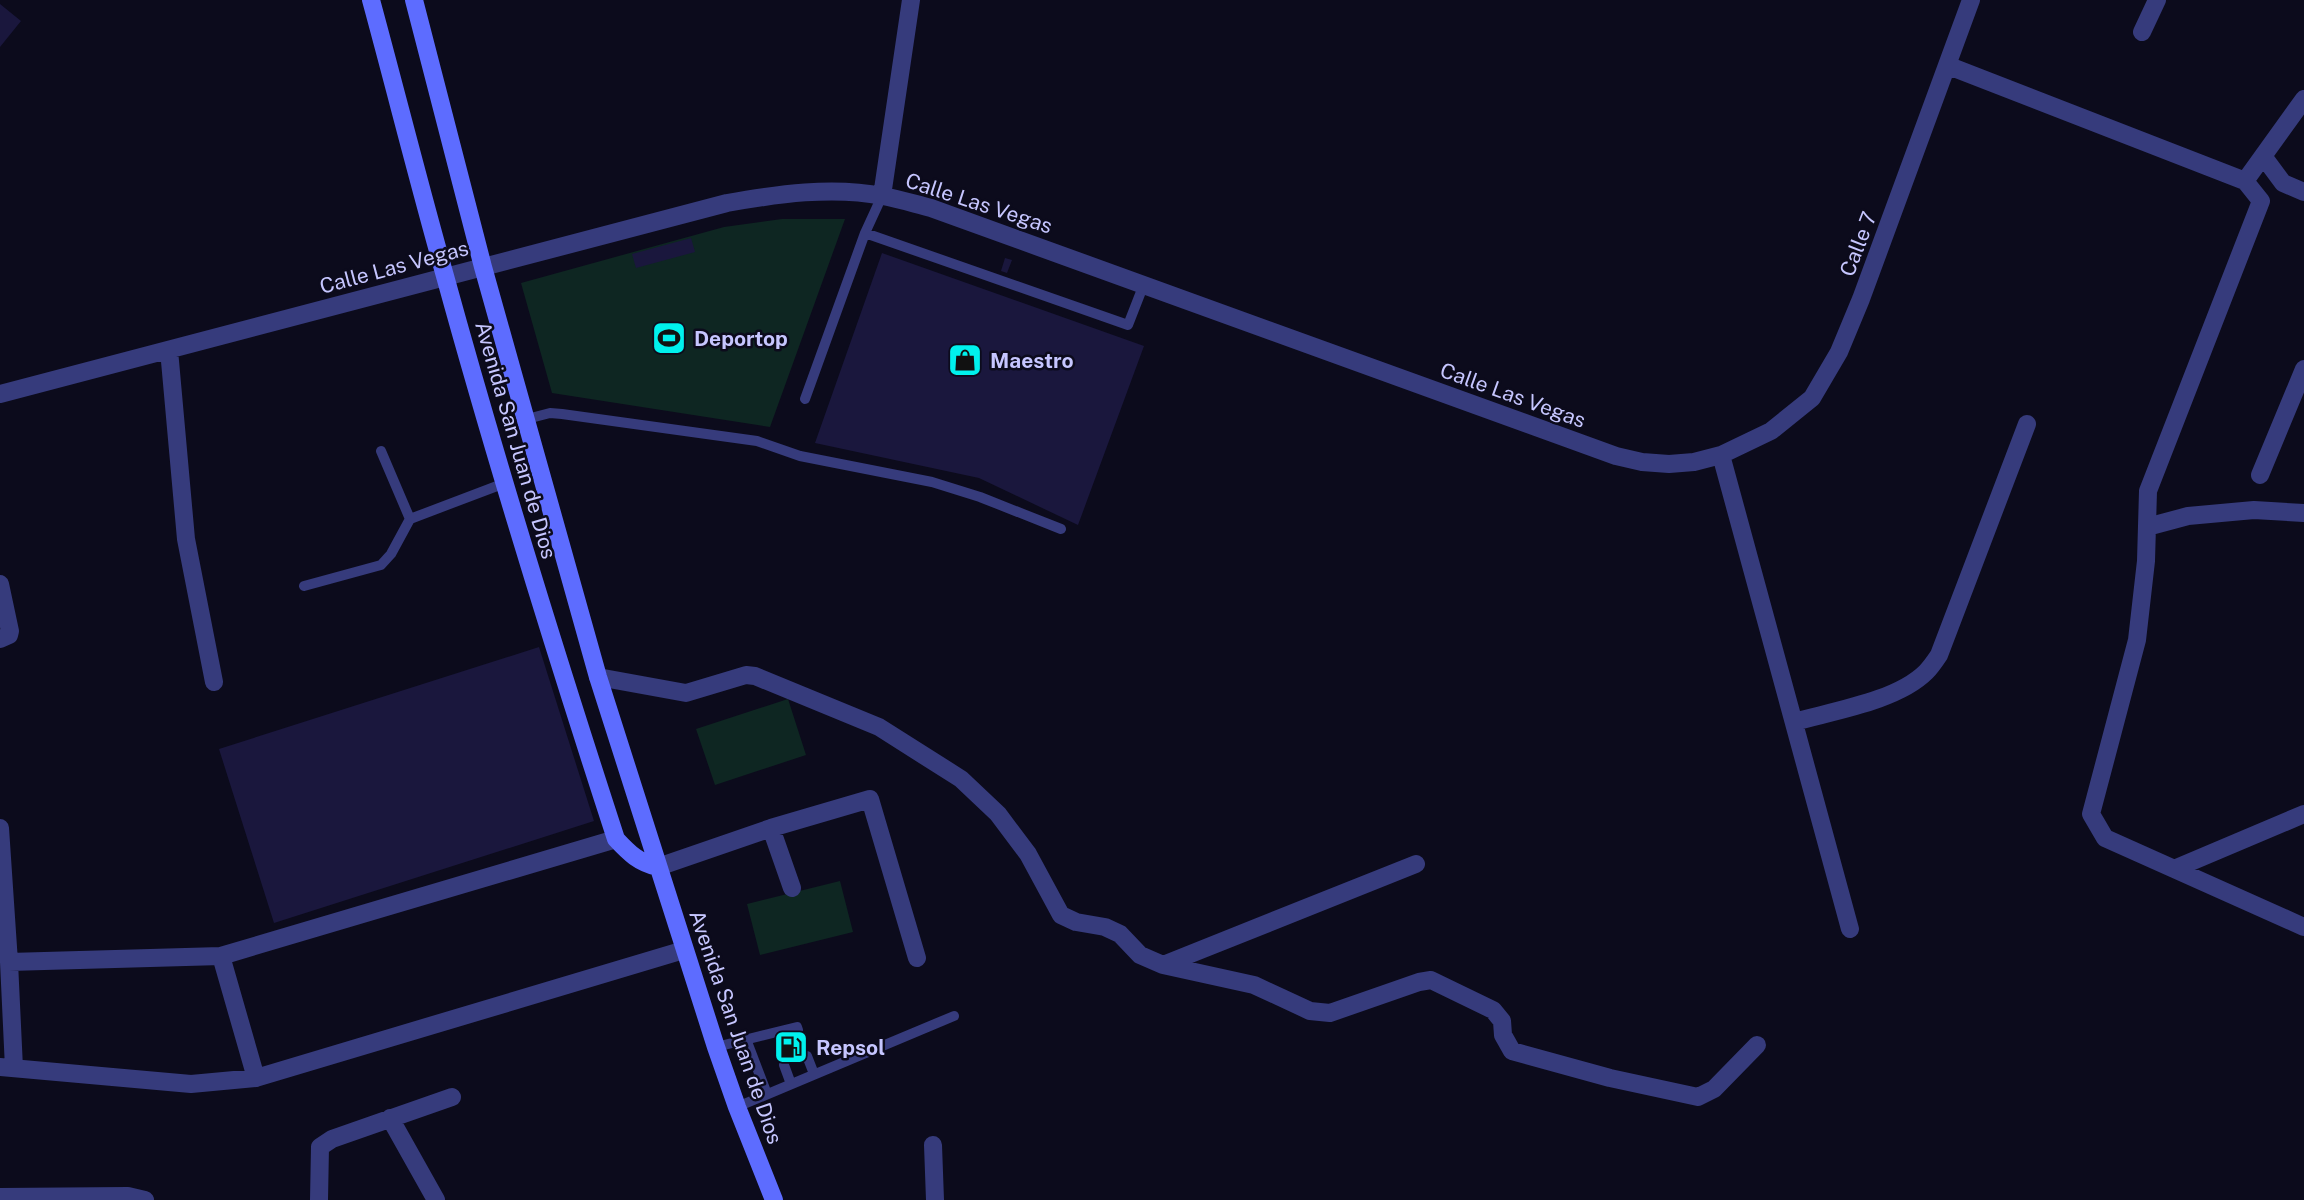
<svg xmlns="http://www.w3.org/2000/svg" width="2304" height="1200" font-family="'Public Sans',sans-serif">
  <style>
    .green { fill: #0e2622 }
    .building { fill: #1a173d }
    .lines { fill: none; stroke-linecap: round; stroke-linejoin: round }
    .service { stroke: #363b7c; stroke-width: 10 }
    .minor { stroke: #363b7c; stroke-width: 18 }
    .secondary { stroke: #5d6cff; stroke-width: 18 }
    .labels { text-anchor: middle; dominant-baseline: central; stroke-width: 5; stroke-linejoin: round; paint-order: stroke }
    .street-label { font-size: 21px; fill: #c6c6ff; stroke: #0c0b1c }
    .poi-label { font-size: 21px; font-weight: bold; fill: #c6c6ff; stroke: #0c0b1c; text-anchor: start }
  </style>
  <rect width="100%" height="100%" fill="#0c0b1c"/>
  <path class="green" d="M782 219H845L770 427 552 393 521 283 724 227Z
    M788 699 806 755 715 785 696 729Z
    M840 881 853 932 760 955 747 904Z"/>
  <path class="building" d="M0 4 21 21 0 47Z
    M691 238 695 252 636 268 632 254Z
    M882 253 1144 346 1078 525 979 478 815 443Z
    M1005 258 1012 260 1007 273 1001 271Z
    M539 647 594 821 274 923 219 749Z"/>
  <g class="lines">
    <path class="service" d="M865 233 1128 325 1144 284
      M805 399 865 233 882 196
      M527 419 550 413 562 414 757 441 800 456 932 482 980 497 1061 529
      M381 451 410 519
      M304 586 381 565 391 554 410 519 505 483
      M746 1039 767 1094
      M716 1047 797 1027 798 1030
      M807 1056 814 1074
      M784 1065 791 1084
      M737 1107 954 1016"/>
    <path class="minor" d="M2142 32 2157 0
      M1949 66 2245 181 2261 201 2148 491 2146 561 2137 640 2091 814 2105 838 2304 927
      M2263 156 2283 183 2304 192
      M2245 181 2304 99
      M882 196 911 0
      M169 350 186 539 214 682
      M0 394 727 203C778 194 832 186 883 196 899 199 915 204 931 208L1616 456 1642 462 1669 464 1694 462 1721 455 1771 431 1812 398 1839 352 1861 299 1971 0
      M1721 455 1850 929
      M2260 475 2304 369
      M2147 527 2188 516 2254 510 2304 513
      M0 584 10 631 9 635 0 639
      M598 677 686 693 746 675 755 676 879 727 961 779 998 814 1028 854 1061 915 1076 922 1105 927 1120 934 1140 955 1163 965 1254 985 1310 1011 1330 1013 1419 982 1431 980 1493 1010 1502 1021 1503 1035 1512 1051 1610 1078 1698 1097 1714 1089 1757 1045
      M1794 722C1833 711 1897 701 1926 672 1931 667 1935 661 1939 655L2027 424
      M0 828 9 962 14 1068
      M771 828 792 888
      M658 867 771 828 870 799 917 958
      M2174 869 2304 814
      M221 956 256 1078
      M9 962 221 956 616 839
      M1163 965 1416 864
      M0 1067 191 1084 256 1078 684 950
      M390 1118 436 1200
      M933 1145 935 1200
      M0 1197 128 1196 145 1200
      M319 1200 320 1147 332 1139 452 1097"/>
    <path class="secondary" d="M371 0C396 92 419 184 445 276 497 465 555 652 616 839 629 853 639 863 658 867
      M414 0 483 267 598 677 716 1047 737 1107 774 1200"/>
  </g>
  <defs>
    <g id="stadium-square" transform="scale(1.75)"><rect x="-9" y="-9" width="18" height="18" rx="4" fill="#00f1ed" stroke="#0c0b1c"/><path d="M0-5a6.5 5 0 1 0 0 10a6.5 5 0 1 0 0-10ZM-3.5-1.8h7v3.6h-7Z" fill="#111"/></g>
    <g id="shop-square" transform="scale(1.75)"><rect x="-9" y="-9" width="18" height="18" rx="4" fill="#00f1ed" stroke="#0c0b1c"/><path d="M-5-2.5h2.3a2.7 3.5 0 0 1 5.4 0H5L5.5 6h-11ZM-1.5-2.5h3a1.5 2.3 0 0 0-3 0Z" fill="#111"/></g>
    <g id="fuel-square" transform="scale(1.75)"><rect x="-9" y="-9" width="18" height="18" rx="4" fill="#00f1ed" stroke="#0c0b1c"/><path d="M-5.5-6h7V0h2V4h1.3V-2.5L3-4.5l.8-.8L6-3V5H2.5V1h-1V6h-7ZM-4.2-4.7v3.2H.2V-4.7Z" fill="#111"/></g>
  </defs>
  <g fill-rule="evenodd">
    <use href="#stadium-square" x="669" y="338"/>
    <use href="#shop-square" x="965" y="360"/>
    <use href="#fuel-square" x="791" y="1047"/>
  </g>
  <g class="labels">
    <g class="street-label">
      <text transform="translate(979 203) rotate(18)">Calle Las Vegas</text>
      <text transform="translate(1858 244) rotate(-69)">Calle 7</text>
      <text transform="translate(394 267) rotate(-15)">Calle Las Vegas</text>
      <text transform="translate(1513 395) rotate(20)">Calle Las Vegas</text>
      <text transform="translate(516 440) rotate(74)">Avenida San Juan de Dios</text>
      <text transform="translate(736 1027) rotate(71)">Avenida San Juan de Dios</text>
    </g>
    <g class="poi-label">
      <text x="694" y="338">Deportop</text>
      <text x="990" y="360">Maestro</text>
      <text x="816" y="1047">Repsol</text>
    </g>
  </g>
</svg>
